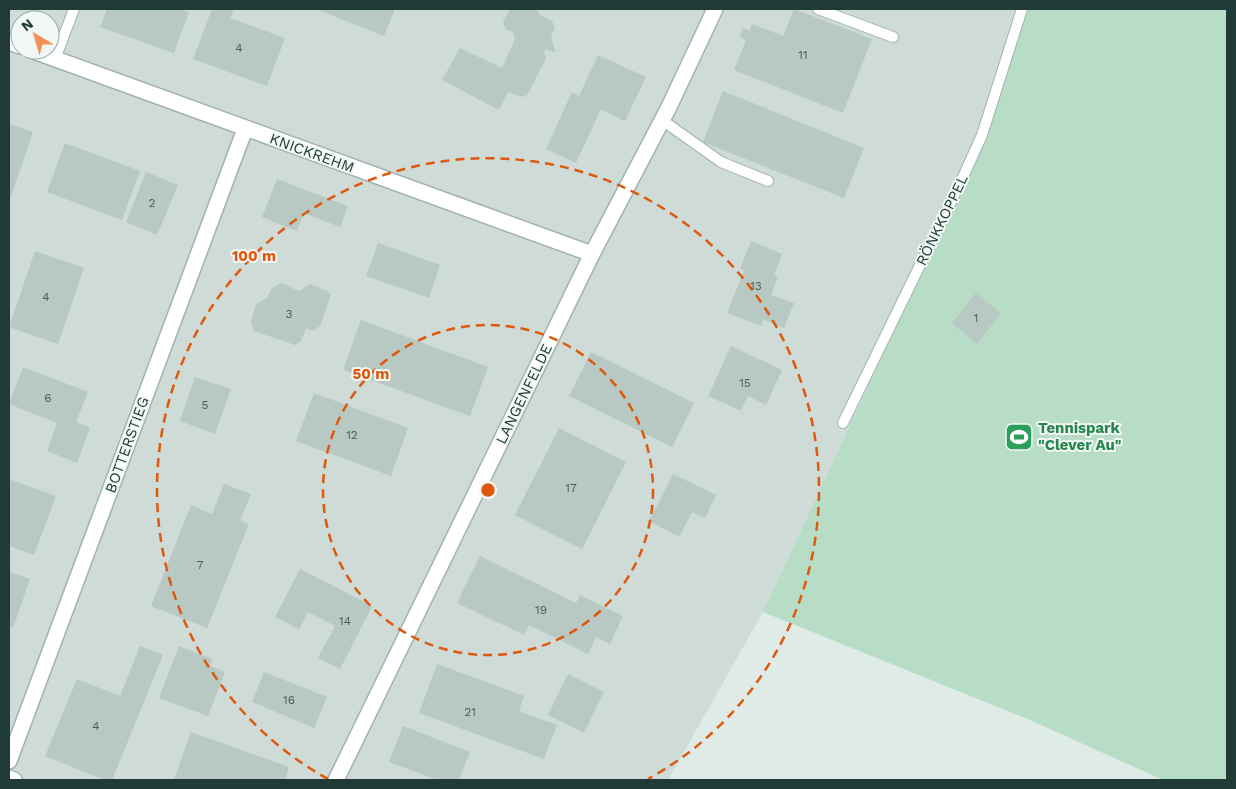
<svg xmlns="http://www.w3.org/2000/svg" width="1236" height="789" font-family="'Work Sans',sans-serif">
  <style>
    .built { fill: #cedbd6; fill-rule: evenodd }
    .green { fill: #b8ddc6 }
    .building { fill: #b8c8c3 }
    .lines { fill: none; stroke-linecap: round; stroke-linejoin: round }
    .service-casing { stroke: #a2b3af; stroke-width: 12 }
    .minor-casing { stroke: #a2b3af; stroke-width: 18 }
    .service { stroke: #fff; stroke-width: 10 }
    .minor { stroke: #fff; stroke-width: 15 }
    .ring { fill: none; stroke: #de580e; stroke-width: 2.5; stroke-dasharray: 9 6 }
    .labels { text-anchor: middle; dominant-baseline: central; stroke-width: 4; stroke-linejoin: round; paint-order: stroke }
    .number-label { font-size: 12px; fill: #465e5a }
    .street-label { font-size: 15px; fill: #203b37; stroke: #f0f7f4 }
    .leisure-label { font-size: 15px; font-weight: bold; fill: #27864d; stroke: #f0f7f4; text-anchor: start }
    .centre { fill: #de580e; stroke: #f0f7f4; stroke-width: 2.5 }
    .ring-label { font-size: 15px; text-anchor: middle; font-weight: bold; fill: #de580e; stroke: #f0f7f4; stroke-width: 4; stroke-linejoin: round; paint-order: stroke }
  </style>
  <rect width="100%" height="100%" fill="#dfebe7"/>
  <path class="built" d="M9 9H1019L979 149 763 612 668 780H9ZM20 20H50V50H20Z"/>
  <path class="green" d="M1019 9H1227V780H1163L1030 720 763 612 979 149Z"/>
  <path class="building" d="M107 9H180L189 12 174 53 100 27Z
    M212 9H234L230 18 285 38 267 86 193 59Z
    M316 9H395L384 36Z
    M510 9H534L537 10 540 15 552 21 555 27 551 37 556 53 546 49 544 52 546 58 528 94 523 97 508 92 499 110 442 80 460 48 502 68 515 39 513 32 506 29 503 22Z
    M794 9 872 39 843 113 734 70 746 40 740 37 743 28 750 31 752 24 783 36Z
    M598 55 646 77 625 121 601 109 576 163 546 149 572 92 579 96Z
    M723 91 864 148 844 198 703 142Z
    M9 124 33 132 9 202Z
    M65 143 140 171 122 220 47 192Z
    M146 172 178 185 157 235 126 222Z
    M277 179 348 206 340 227 304 213 297 231 262 217Z
    M751 241 782 254 774 275 778 277 771 295 794 303 784 328 764 320 761 326 727 313 744 271 740 269Z
    M378 243 440 265 429 298 366 276Z
    M35 251 84 268 58 344 9 327Z
    M281 283 299 291 310 284 327 291 331 295 320 326 312 331 306 328 301 341 295 345 254 331 251 323 256 304 267 298 272 288Z
    M976 293 1001 313 977 344 952 323Z
    M361 320 488 367 470 416 343 370Z
    M731 346 782 370 766 405 748 396 741 411 708 396Z
    M591 352 694 403 672 447 569 396Z
    M23 367 88 392 76 422 90 428 77 463 47 451 57 423 9 404Z
    M195 377 231 389 215 434 180 421Z
    M314 393 408 428 391 476 296 441Z
    M559 428 626 462 582 549 515 515Z
    M673 474 716 495 705 518 692 512 679 537 649 521Z
    M9 479 56 496 34 555 9 546Z
    M224 484 251 494 240 520 249 524 207 628 151 606 191 505 212 514Z
    M480 556 576 603 580 595 623 616 610 644 596 637 588 654 529 625 524 635 457 603Z
    M300 569 372 606 340 669 318 658 335 626 308 612 299 629 275 617Z
    M9 572 30 579 13 628 9 626Z
    M140 646 163 655 112 780H105L45 756 77 679 120 696Z
    M179 646 212 659 210 666 225 672 208 716 159 698Z
    M437 664 524 696 519 711 557 725 544 759 419 713Z
    M264 672 327 697 314 728 252 702Z
    M568 674 604 692 584 733 548 715Z
    M403 726 470 752 459 780H438L389 762Z
    M191 732 289 767 285 780H174Z"/>
  <g class="lines">
    <g class="service-casing">
      <path id="service" d="M818 9 893 37
        M55 59 74 9
        M662 120 721 162 768 181
        M843 423 963 177 982 135 1022 9"/>
    </g>
    <g class="minor-casing">
      <path id="minor" d="M9 42 20 46
        M31 50 592 254
        M9 761 245 129
        M9 778 14 780
        M336 780 592 254 669 107 715 9"/>
    </g>
    <use href="#service" class="service"/>
    <use href="#minor" class="minor"/>
  </g>
  <g class="ring">
    <circle cx="488" cy="490" r="165"/>
    <path d="M328 779A331 331 0 1 1 648 779"/>
  </g>
  <defs>
    <g id="stadium-square" transform="scale(1.4375)"><rect x="-9" y="-9" width="18" height="18" rx="4" fill="#2e9e5b" stroke="#f0f7f4"/><path d="M0-5a6.5 5 0 1 0 0 10a6.5 5 0 1 0 0-10ZM-3.5-1.8h7v3.6h-7Z" fill="#fff"/></g>
  </defs>
  <g fill-rule="evenodd">
    <use href="#stadium-square" x="1019" y="437"/>
  </g>
  <g class="labels">
    <g class="number-label">
      <text x="239" y="48">4</text>
      <text x="803" y="55">11</text>
      <text x="152" y="203">2</text>
      <text x="756" y="286">13</text>
      <text x="46" y="297">4</text>
      <text x="289" y="314">3</text>
      <text x="976" y="318">1</text>
      <text x="745" y="383">15</text>
      <text x="48" y="398">6</text>
      <text x="205" y="405">5</text>
      <text x="352" y="435">12</text>
      <text x="571" y="488">17</text>
      <text x="200" y="565">7</text>
      <text x="541" y="610">19</text>
      <text x="345" y="621">14</text>
      <text x="289" y="700">16</text>
      <text x="470" y="712">21</text>
      <text x="96" y="726">4</text>
    </g>
    <g class="street-label">
      <text transform="translate(312 153) rotate(20)">KNICKREHM</text>
      <text transform="translate(942 220) rotate(-64)">RÖNKKOPPEL</text>
      <text transform="translate(524 394) rotate(-64)">LANGENFELDE</text>
      <text transform="translate(127 445) rotate(-70)">BOTTERSTIEG</text>
    </g>
    <g class="leisure-label">
      <text x="1038" y="428">Tennispark<tspan x="1038" dy="17">"Clever Au"</tspan></text>
    </g>
  </g>
  <circle cx="488" cy="490" r="8" class="centre"/>
  <g class="ring-label">
    <text x="254" y="261">100 m</text>
    <text x="371" y="379">50 m</text>
  </g>
  <rect width="1236" height="789" fill="none" stroke="#203b37" stroke-width="20"/>
  <g transform="translate(35 35) rotate(322)"><circle r="24" fill="#f0f7f4" stroke="#9daca8"/>
  <path d="M0-4L9 19L0 12L-9 19Z" fill="#f48e54"/>
  <text y="-8" font-size="14" font-weight="bold" text-anchor="middle" fill="#203b37">N</text>
  </g>
</svg>
